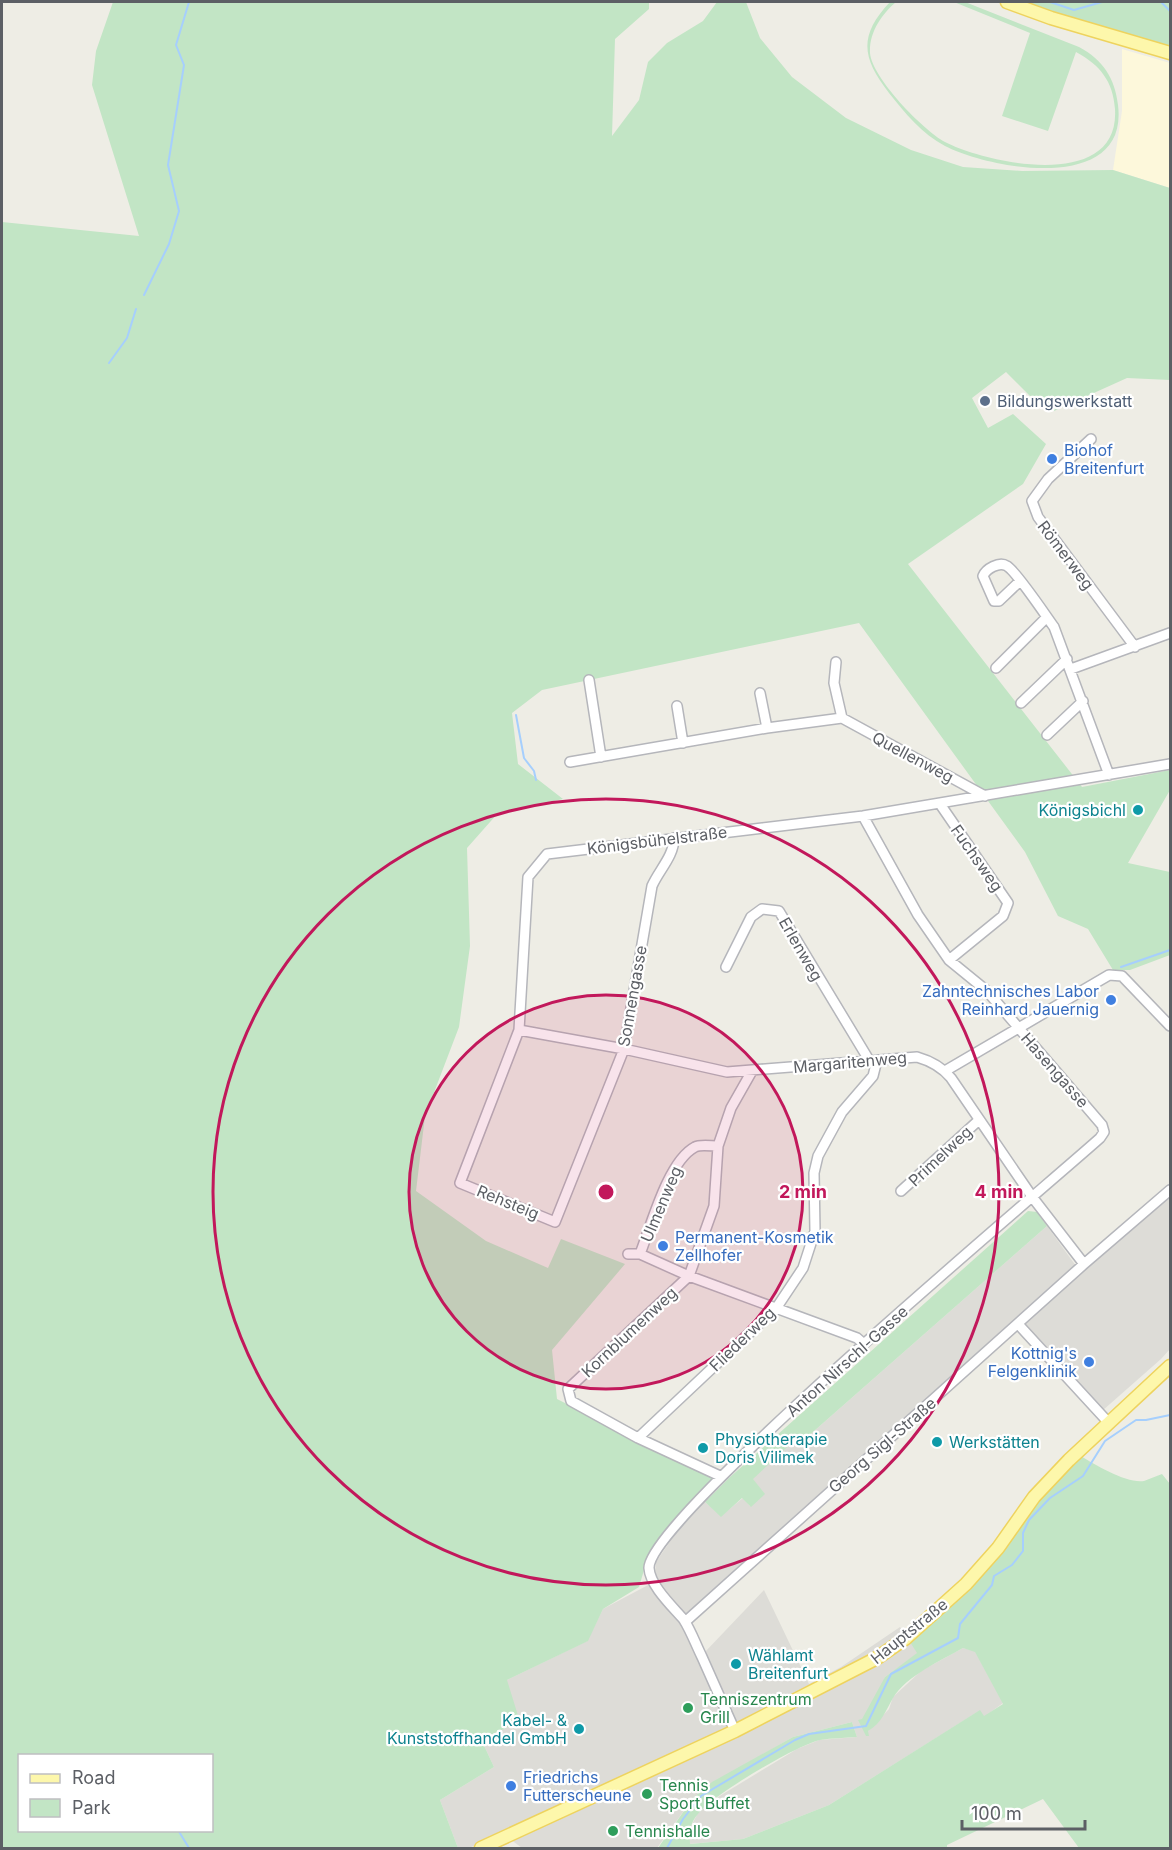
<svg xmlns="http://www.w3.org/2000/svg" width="1172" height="1850" font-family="Inter,sans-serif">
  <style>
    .commercial { fill: #fdf8db }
    .industrial { fill: #dddcd7 }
    .green { fill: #c2e5c5; fill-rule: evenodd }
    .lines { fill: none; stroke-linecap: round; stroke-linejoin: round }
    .stream { stroke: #a6cffd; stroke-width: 2 }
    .minor-casing { stroke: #b5b6bb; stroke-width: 12 }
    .major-casing { stroke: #eed35e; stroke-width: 15 }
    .minor { stroke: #fff; stroke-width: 9 }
    .major { stroke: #fdf7ab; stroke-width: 12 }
    .ring { fill: none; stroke: #c2185b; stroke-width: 3 }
    .service-dot { fill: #5c6f8a; stroke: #fff; stroke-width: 2 }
    .shop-dot { fill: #3f7fe0; stroke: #fff; stroke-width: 2 }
    .culture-dot { fill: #0f9aa8; stroke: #fff; stroke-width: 2 }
    .leisure-dot { fill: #2e9e5b; stroke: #fff; stroke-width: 2 }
    .labels { text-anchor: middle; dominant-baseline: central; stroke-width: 4.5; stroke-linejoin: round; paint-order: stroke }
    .service-label { font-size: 16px; fill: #4e5e75; stroke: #fff; text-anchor: start }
    .shop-label { font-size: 16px; fill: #366cbe; stroke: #fff; text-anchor: start }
    .street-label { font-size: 16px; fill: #5c5f65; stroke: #fff }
    .culture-label { font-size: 16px; fill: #0d838f; stroke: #fff; text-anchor: start }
    .leisure-label { font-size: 16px; fill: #27864d; stroke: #fff; text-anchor: start }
    .centre { fill: #c2185b; stroke: #fff; stroke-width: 3 }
    .ring-label { font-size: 18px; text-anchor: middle; font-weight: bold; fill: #c2185b; stroke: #fff; stroke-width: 4.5; stroke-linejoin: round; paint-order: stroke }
  </style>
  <rect width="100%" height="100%" fill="#eeede5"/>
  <path class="commercial" d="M1122 49 1170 63V188L1113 170 1122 111Z"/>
  <path class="industrial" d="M1170 1183V1349L1161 1359 1102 1411 1025 1323 691 1623 705 1652 764 1590 809 1684 841 1667 900 1627 918 1653 885 1677 868 1731 889 1709 893 1697 921 1671 963 1648 975 1651 1003 1703 984 1717 979 1711 829 1805 743 1839 689 1844V1830L698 1813 718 1797 797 1749 819 1740 857 1737 852 1722 793 1737 735 1770 693 1798 657 1848H522L502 1833 469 1848H458L440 1800 494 1767 481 1739 507 1680 587 1641 603 1609 650 1584 683 1628 691 1623 655 1577 656 1562 676 1533 705 1502 721 1516 743 1498 750 1506 764 1494 752 1479 800 1434 805 1439 1047 1226 1076 1266Z"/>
  <path class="green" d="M113 2H649V9L615 39 612 136 639 100 648 62 667 43 703 21 717 2H746L760 38 792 77 846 118 911 150 963 167 1022 171 1113 170 1170 188V380L1127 378 1054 411 1041 407 1006 372 972 398 988 428 1013 414 1046 444 1023 484 908 564 1082 787 1170 770V790L1128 863 1170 872V955L1130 970H1113L1088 929 1058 916 1025 852 859 623 542 690 512 713 518 764 563 799 498 813 467 848 470 946 459 1027 425 1116 416 1191 486 1241 548 1268 561 1239 625 1264 552 1350 557 1399 713 1478 649 1553 639 1587 603 1609 588 1641 507 1680 520 1722 481 1739 494 1767 440 1800 458 1848H2V222L139 236 92 85 96 51ZM20 1756H212V1830H20Z
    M890 2H896C882 14 869 32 870 53 872 78 923 130 945 142 988 164 1120 192 1115 109 1113 81 1100 65 1076 52L1048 131 1002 116 1030 33 954 2H965L1079 47C1103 60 1115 78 1118 105 1129 194 992 170 945 146 922 134 905 113 889 93 862 58 858 36 890 2Z
    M1017 2H1170V47L1121 35Z
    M1028 1211 1037 1212 1047 1226 805 1439 800 1435 753 1479 765 1494 751 1507 742 1498 721 1517 705 1502 729 1478Z
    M1081 1456C1095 1465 1128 1484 1144 1481 1150 1479 1156 1476 1162 1474L1170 1484V1848H1079L1043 1799 947 1845V1848H658L693 1798 712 1782 793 1737 852 1722 857 1737C845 1738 832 1738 820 1740 797 1745 712 1795 698 1814 690 1823 689 1832 690 1844L743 1839 829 1805 980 1710 984 1716 1003 1704 975 1652 963 1648C942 1660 906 1676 893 1698 886 1710 882 1723 868 1731L869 1736H866L858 1720 862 1719 885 1677 917 1653 910 1642 970 1589 1002 1551 1037 1501Z"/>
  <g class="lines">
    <path class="stream" d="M1050 2 1074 10 1102 2
      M1161 2 1170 11
      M144 295 169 244 179 211 168 165 184 65 176 45 189 2
      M109 363 127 338 136 309
      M516 715 524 758 534 771 536 780
      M1121 967 1170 950
      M178 1830 189 1848
      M667 1848 683 1819 701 1796 795 1740 809 1734 866 1726 891 1674 958 1638 960 1624 992 1585 994 1576 1012 1565 1023 1551V1533L1029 1520 1050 1498 1083 1476 1105 1441 1136 1420H1146L1170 1415"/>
    <g class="minor-casing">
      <path id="minor" d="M1091 439 1048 479 1032 501 1038 517 1135 647
        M1020 581 999 601H994L983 576C986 569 999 561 1007 566 1016 571 1046 616 1054 627L1109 775
        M836 662 834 683 842 718
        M996 668 1047 617
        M1071 669 1170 633
        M589 680 601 757
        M760 693 767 728
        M1021 703 1067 659
        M677 706 683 743
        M1047 735 1083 701
        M570 762 767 728 842 718 985 796
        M940 804 1008 903 1003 916 949 960
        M674 838C674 856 659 870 652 886L624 1049 555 1222 460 1183 519 1030 528 877 547 854 863 816 1170 764
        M726 967 751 917 762 909 779 911 869 1060
        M519 1030 624 1049 727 1072 917 1057C931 1061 942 1067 951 1078L1033 1198 1084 1264
        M945 1071 1109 975 1122 976 1170 1026
        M901 1191 979 1120
        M628 1254H640L689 1276 857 1338 864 1344
        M640 1254C651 1226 668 1161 695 1147 700 1144 711 1146 718 1146
        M1018 1324 1108 1422
        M638 1438 777 1307 803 1268 815 1231 814 1173 818 1156 842 1112 873 1076 877 1060
        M720 1476 638 1438 571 1401 568 1389 689 1276 714 1206 718 1146 731 1108 752 1071
        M685 1622 1084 1264 1170 1190
        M735 1731C724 1706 713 1682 702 1657 696 1645 691 1631 684 1620 673 1607 650 1586 649 1568 648 1519 1041 1191 1100 1138L1104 1132 1102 1125 987 991 949 960 918 915 863 816"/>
    </g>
    <g class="major-casing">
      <path id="major" d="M1007 2 1051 18 1170 53
        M481 1848 735 1731 877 1658 906 1638 966 1584 998 1548 1034 1497 1069 1460 1170 1366"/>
    </g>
    <use href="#minor" class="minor"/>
    <use href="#major" class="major"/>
  </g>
  <circle cx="606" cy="1192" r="197" fill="#c2185b" fill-opacity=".12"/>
  <g class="ring">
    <circle cx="606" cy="1192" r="197"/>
    <circle cx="606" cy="1192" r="393"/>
  </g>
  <circle class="service-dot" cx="985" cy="401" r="6"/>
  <g class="shop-dot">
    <circle cx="1052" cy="459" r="6"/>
    <circle cx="1111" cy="1000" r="6"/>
    <circle cx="663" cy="1246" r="6"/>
    <circle cx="1089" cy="1362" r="6"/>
    <circle cx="511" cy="1786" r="6"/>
  </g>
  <g class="culture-dot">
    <circle cx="1138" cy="810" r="6"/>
    <circle cx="937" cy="1442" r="6"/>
    <circle cx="703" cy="1448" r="6"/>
    <circle cx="736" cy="1664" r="6"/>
    <circle cx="579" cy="1729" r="6"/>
  </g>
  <g class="leisure-dot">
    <circle cx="688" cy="1708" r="6"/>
    <circle cx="647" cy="1794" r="6"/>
    <circle cx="613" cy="1831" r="6"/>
  </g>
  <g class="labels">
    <g class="service-label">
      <text x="997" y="401">Bildungswerkstatt</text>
    </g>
    <g class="shop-label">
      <text x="1064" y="450">Biohof<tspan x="1064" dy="18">Breitenfurt</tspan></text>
      <text x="1099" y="991" text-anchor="end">Zahntechnisches Labor<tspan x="1099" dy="18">Reinhard Jauernig</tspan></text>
      <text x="675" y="1237">Permanent-Kosmetik<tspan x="675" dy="18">Zellhofer</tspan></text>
      <text x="1077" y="1353" text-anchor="end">Kottnig's<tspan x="1077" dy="18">Felgenklinik</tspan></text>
      <text x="523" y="1777">Friedrichs<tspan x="523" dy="18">Futterscheune</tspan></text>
    </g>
    <g class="street-label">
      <text transform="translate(1066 555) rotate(53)">Römerweg</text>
      <text transform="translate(913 757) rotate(28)">Quellenweg</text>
      <text transform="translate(657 840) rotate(-7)">Königsbühelstraße</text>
      <text transform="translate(977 858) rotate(55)">Fuchsweg</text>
      <text transform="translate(801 949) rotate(60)">Erlenweg</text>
      <text transform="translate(632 996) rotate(-80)">Sonnengasse</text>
      <text transform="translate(850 1062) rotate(-5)">Margaritenweg</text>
      <text transform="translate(1055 1070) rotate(49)">Hasengasse</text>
      <text transform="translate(940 1156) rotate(-43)">Primelweg</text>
      <text transform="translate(508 1202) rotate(22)">Rehsteig</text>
      <text transform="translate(661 1204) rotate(-67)">Ulmenweg</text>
      <text transform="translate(629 1332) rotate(-43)">Kornblumenweg</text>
      <text transform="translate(742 1339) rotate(-44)">Fliederweg</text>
      <text transform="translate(847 1361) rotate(-42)">Anton Nirschl-Gasse</text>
      <text transform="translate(882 1445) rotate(-41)">Georg Sigl-Straße</text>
      <text transform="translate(909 1631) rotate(-39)">Hauptstraße</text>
    </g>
    <g class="culture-label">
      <text x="1126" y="810" text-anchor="end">Königsbichl</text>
      <text x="715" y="1439">Physiotherapie<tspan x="715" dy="18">Doris Vilimek</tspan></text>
      <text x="949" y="1442">Werkstätten</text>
      <text x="748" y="1655">Wählamt<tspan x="748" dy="18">Breitenfurt</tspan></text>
      <text x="567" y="1720" text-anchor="end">Kabel- &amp;<tspan x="567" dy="18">Kunststoffhandel GmbH</tspan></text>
    </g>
    <g class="leisure-label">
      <text x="700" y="1699">Tenniszentrum<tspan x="700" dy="18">Grill</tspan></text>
      <text x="659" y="1785">Tennis<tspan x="659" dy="18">Sport Buffet</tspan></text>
      <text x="625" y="1831">Tennishalle</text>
    </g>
  </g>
  <circle cx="606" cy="1192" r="9" class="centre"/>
  <g class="ring-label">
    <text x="803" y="1198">2 min</text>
    <text x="999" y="1198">4 min</text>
  </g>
  <rect width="1172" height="1850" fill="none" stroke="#5c5f65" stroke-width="6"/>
  <rect x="18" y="1754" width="195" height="78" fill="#ffffff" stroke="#bebfc1" stroke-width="1.5"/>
  <rect x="30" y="1774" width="30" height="9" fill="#fdf7ab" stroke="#bebfc1" stroke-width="1.5"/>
  <text x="72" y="1784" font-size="18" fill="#5c5f65">Road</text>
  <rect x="30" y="1799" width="30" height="18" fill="#c2e5c5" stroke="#bebfc1" stroke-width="1.5"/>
  <text x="72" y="1814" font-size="18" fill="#5c5f65">Park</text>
  <path d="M962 1820v9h123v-9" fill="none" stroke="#5c5f65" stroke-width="3"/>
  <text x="971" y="1820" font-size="18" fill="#5c5f65" stroke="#ffffff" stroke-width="4.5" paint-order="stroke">100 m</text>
</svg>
